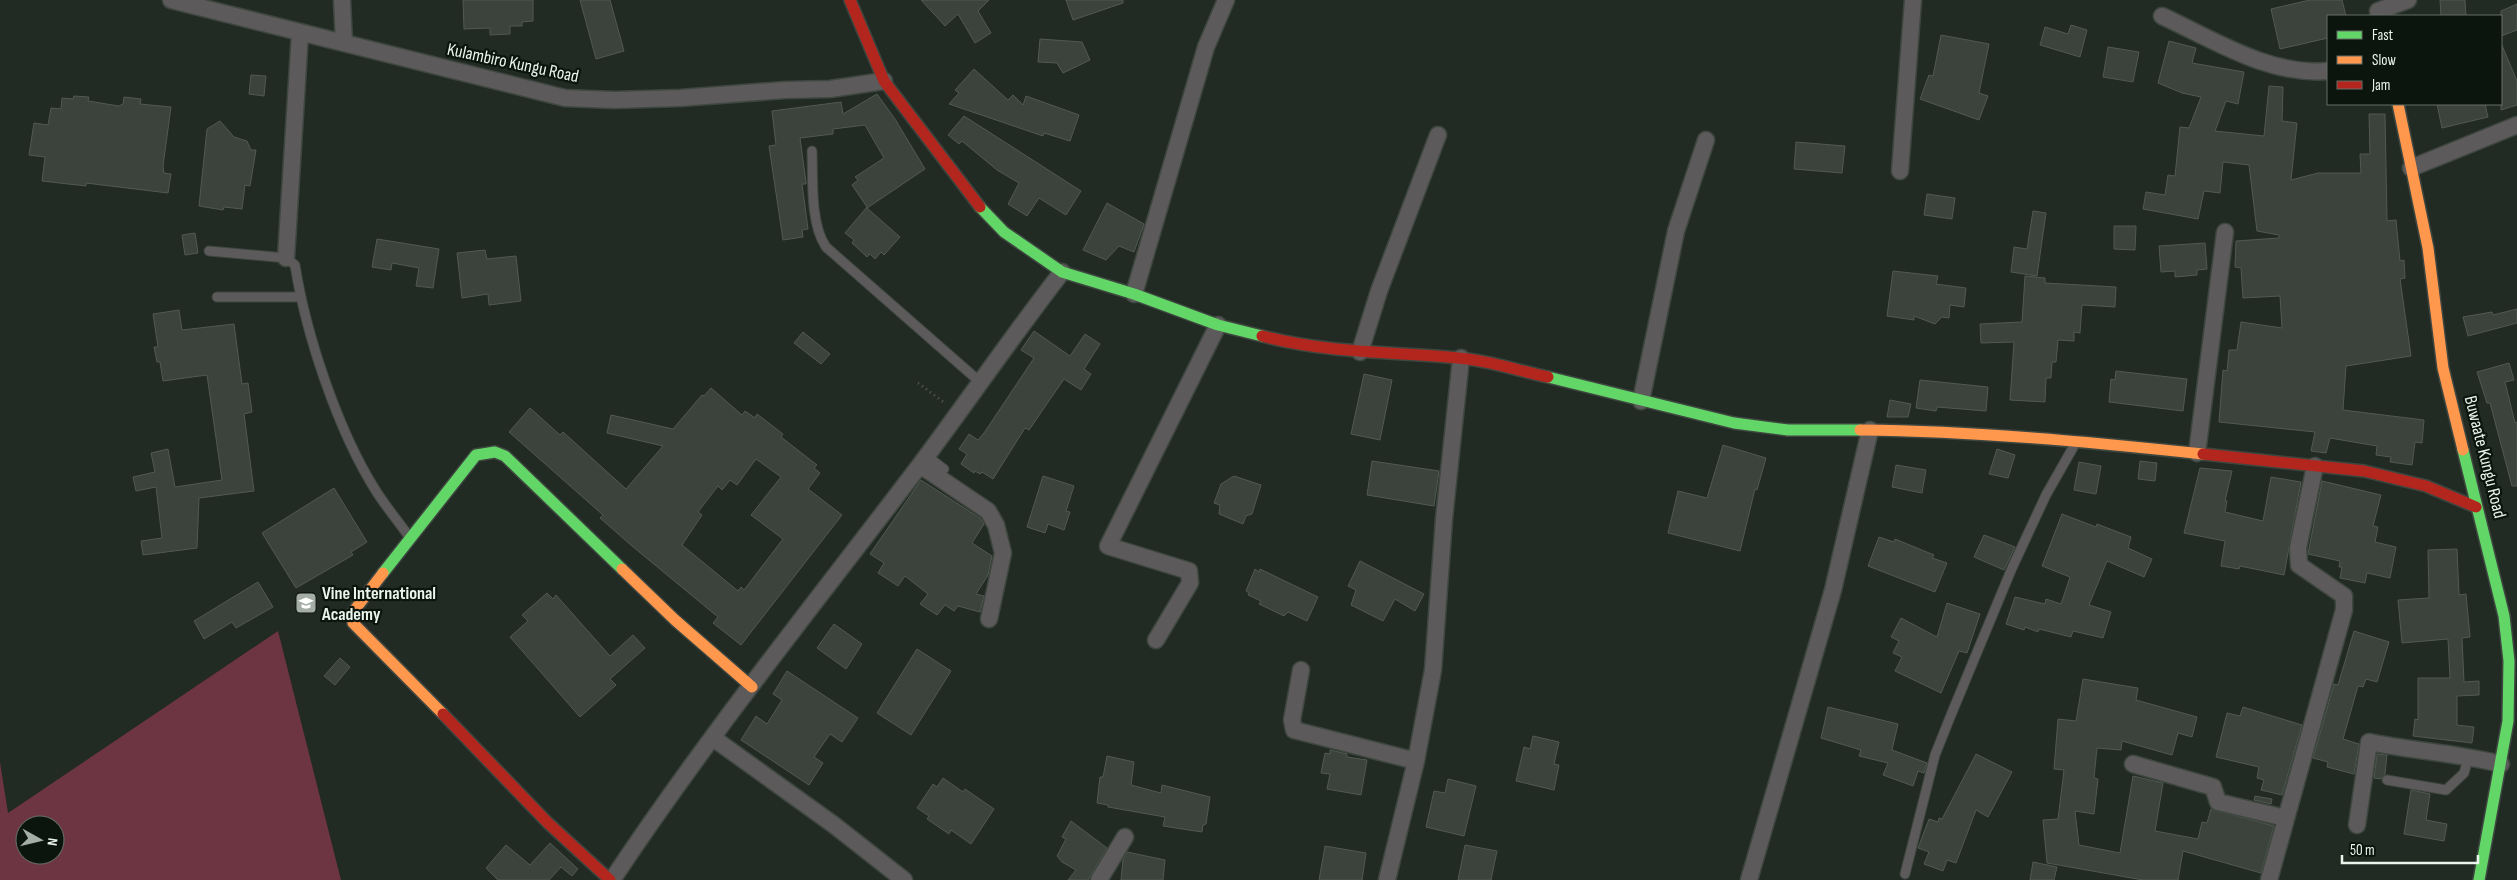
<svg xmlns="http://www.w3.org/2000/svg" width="2517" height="880" font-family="'Sofia Sans Condensed',sans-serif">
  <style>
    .forest { fill: #6d3442; fill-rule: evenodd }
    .building { fill: #3c433d; stroke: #515952; fill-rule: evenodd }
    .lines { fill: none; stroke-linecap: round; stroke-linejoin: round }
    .lane-casing { stroke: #3e4640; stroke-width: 11 }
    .street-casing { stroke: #3e4640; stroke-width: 19 }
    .fast-casing { stroke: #3e4640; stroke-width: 14 }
    .slow-casing { stroke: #3e4640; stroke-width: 14 }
    .jam-casing { stroke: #3e4640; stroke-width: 14 }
    .path { stroke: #595a59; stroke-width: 3; stroke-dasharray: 1 4; stroke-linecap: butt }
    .lane { stroke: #5c5a5a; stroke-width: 9 }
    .street { stroke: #5c5a5a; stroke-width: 16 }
    .fast { stroke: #63d668; stroke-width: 11 }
    .slow { stroke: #ff974d; stroke-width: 11 }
    .jam { stroke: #b3261e; stroke-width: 11 }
    .labels { text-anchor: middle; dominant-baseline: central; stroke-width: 4.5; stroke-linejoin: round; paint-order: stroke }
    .street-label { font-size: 18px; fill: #eaf5ec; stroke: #0c140e }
    .poi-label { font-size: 18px; font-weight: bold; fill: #eaf5ec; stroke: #0c140e; text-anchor: start }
  </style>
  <rect width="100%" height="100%" fill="#212a23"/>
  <path class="forest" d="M278 631 341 880H0V762L8 813ZM25 825H55V855H25Z"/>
  <path class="building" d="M463 0H533V21L522 22V26H510V34L490 35V28L464 29Z
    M580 0H610L624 51 596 59Z
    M921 0H989L978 11 991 33 975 43 958 14 945 26Z
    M1066 0H1123V3L1073 20Z
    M2310 0H2342L2346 16H2328V38L2280 49 2271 9Z
    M2440 0H2465L2466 16H2441Z
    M2517 4V30L2501 36V11Z
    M2071 25 2087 30 2080 57 2040 45 2045 27 2068 34Z
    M1941 35 1989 44 1979 93 1988 96 1979 120 1920 99 1929 75 1933 76Z
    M1040 39 1082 42 1090 60 1063 73 1057 63 1038 62Z
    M2169 41 2196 48 2192 63 2244 72 2238 104 2226 101 2215 131 2264 136 2269 86 2283 87 2282 121 2297 123 2291 180 2318 173H2361L2360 154H2370L2369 114H2385L2387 221 2396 220 2400 261 2404 260 2405 278 2400 279 2411 356 2346 366 2343 410 2424 420 2422 443 2415 442 2412 465 2390 462 2391 457 2376 455 2377 446 2330 438 2326 453 2311 451 2315 432 2219 422 2223 370 2227 371 2229 350H2237L2241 322 2282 328 2280 296 2243 298 2241 268 2235 267 2236 241 2279 238V235L2257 231 2249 165 2223 162 2220 193 2204 191 2198 219 2143 209 2146 192 2165 195 2168 175 2175 176 2180 127 2189 128 2201 97 2182 93 2158 83Z
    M2501 43 2517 81V105L2501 110Z
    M2108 47 2139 52 2133 82 2103 77Z
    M974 69 1008 100 1013 95 1023 105 1026 96 1079 115 1070 141 1044 133 1043 136 949 104 959 93 955 90Z
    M251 75 266 76 264 96 249 94Z
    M877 94 895 119 925 169 867 208 900 237 884 255 881 252 875 259 870 254 867 257 852 243 854 240 845 233 867 207 852 185 858 180 855 177 884 158 865 125 833 129V134L800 138 806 182V184H802L808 229 802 230 803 237 783 240 769 146 776 145 772 111 841 102 843 114Z
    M74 96 89 97 88 101 119 106 123 104 124 97 141 99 140 104 171 107 163 166 164 173 171 174 168 193 86 183V186L42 181 45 157 29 155 34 123 48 125 51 108 61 109 62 98 73 99Z
    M2437 104H2485L2488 117 2442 128Z
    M964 116 1081 191 1066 215 1039 198 1027 216 1008 204 1019 183 997 170 962 141 959 144 948 135Z
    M220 121 234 137 247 141 251 150H256L250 186 245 185 242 209 224 207 223 210 199 206 207 129Z
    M1796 142 1845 146 1842 173 1794 169Z
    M1927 194 1955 198 1952 219 1924 215Z
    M1107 203 1144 224 1134 252 1119 246 1106 260 1083 250Z
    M2033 211 2046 213 2037 276 2011 272 2014 247 2027 249Z
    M2114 226H2136L2135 250 2114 249Z
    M195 233 198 253 185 255 182 235Z
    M377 239 439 249 433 288 416 286 419 268 392 263 391 270 372 267Z
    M2205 243 2207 269 2197 270V275L2175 277V271L2161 272 2159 246Z
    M485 250 487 259 516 256 521 301 489 305 488 294 462 298 457 253Z
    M1893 271 1938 276 1936 284 1966 288 1964 307 1950 305 1949 318 1942 317 1935 324 1914 316V320L1887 316Z
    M2025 276 2045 278V283L2116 287 2115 307 2082 305 2080 333 2074 332V341L2058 340 2056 362H2052L2051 378H2046L2045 402 2010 400 2014 342 1981 343 1980 324 2022 322Z
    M2517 309V323L2468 336 2463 317 2492 312 2493 315Z
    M179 310 182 330 234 324 242 384 248 383 252 412 244 414 254 491 199 498 197 548 143 555 141 541 162 538 156 487 136 491 133 477 155 472 151 453 168 449 175 487 222 480 207 375 163 381 160 362H157L154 347H158L153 314Z
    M1034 331 1070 356 1085 334 1100 344 1084 369 1091 374 1081 390 1064 379 1029 430 1025 428 993 479 982 472 980 474 975 471 974 473 961 464 967 454 959 449 969 434 978 440 984 433 1034 358 1021 350Z
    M803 332 830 354 821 364 794 343Z
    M2509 363 2514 380 2505 382 2515 423 2517 422V486H2512L2490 403H2487L2477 372Z
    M2116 371 2187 379 2183 411 2109 402 2111 379 2115 380Z
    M1364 374 1392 380 1380 440 1351 434Z
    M1920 380 1988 387 1986 411 1937 407 1936 411 1916 408Z
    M711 388 742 415 745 411 755 418 757 414 783 434 781 437 817 465 814 468 820 473 808 489 842 515 741 645 713 623 718 617 632 546 600 518 603 515 509 432 530 408 560 435 563 432 626 489 663 446 607 433 611 415 673 429 702 395 704 396ZM756 459 781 477 751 515 783 539 744 590 741 587 738 591 682 545 702 515 698 512 718 486 722 490 730 480 737 485Z
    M1890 400 1911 404 1908 417H1887Z
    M1723 445 1766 458 1757 490 1755 489 1740 551 1668 533 1678 491 1707 498Z
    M1997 449 2015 455 2008 478 1989 474Z
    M1372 461 1439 471 1434 506 1367 495Z
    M2140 461 2157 463 2155 481 2138 479Z
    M2079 462 2101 466 2096 494 2074 490Z
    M1896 465 1926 470 1922 493 1892 487Z
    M2200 468 2232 471 2225 501H2227L2225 512 2263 521 2271 477 2301 482 2284 575 2240 566 2239 569 2221 566 2225 541 2184 533Z
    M1043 476 1074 486 1066 511 1070 512 1064 530 1048 524 1045 533 1027 527Z
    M1234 476 1261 485 1252 514 1246 516 1243 524 1219 514 1220 505 1214 503 1221 484Z
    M921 480 980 518 984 524 972 543 992 556 988 575 976 594 984 596 980 612 958 606 954 611 945 605 937 615 920 604 928 594 905 576 898 586 878 573 884 563 870 554Z
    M2322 481 2381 495 2373 526 2378 527 2375 542 2396 547 2390 578 2367 573 2365 583 2340 578 2342 567H2339L2340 561 2308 554Z
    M334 488 367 542 351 552 353 555 296 588 262 533Z
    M2062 514 2096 527 2097 524 2131 537 2128 548 2152 559 2144 577 2107 561 2089 605 2111 612 2103 638 2073 631 2071 637 2039 629 2038 632 2025 627 2024 630 2006 624 2015 597 2045 604 2046 599 2061 604 2070 577 2042 566Z
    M1984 535 2015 547 2004 570 1974 557Z
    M1879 537 1894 542 1895 539 1934 555 1932 558 1947 563 1935 592 1868 566Z
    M2457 549 2459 595 2466 594 2470 637 2462 638 2464 682 2479 681V695L2457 696V725L2474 727 2472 743 2413 736 2415 719 2418 720V678H2450L2448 639 2402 643 2398 600 2429 598 2428 550Z
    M1360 561 1424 594 1415 611 1395 599 1383 621 1351 605 1356 590 1348 586Z
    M1255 569 1259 572 1260 569 1318 597 1307 621 1288 612 1284 616 1259 604 1261 601 1248 595 1249 593 1246 591Z
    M258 582 273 607 236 628 232 622 204 639 194 621Z
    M547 593 553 599 556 595 610 656 633 635 645 648 610 679 616 685 580 717 510 637 528 621 522 615Z
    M1947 603 1980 614 1967 653 1959 651 1941 693 1895 671 1902 657 1893 653 1899 641 1891 637 1901 618 1937 637Z
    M834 624 862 644 846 669 817 648Z
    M2354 631 2389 642 2377 682 2366 679 2363 687 2358 686 2343 739 2359 744 2354 774 2327 767 2328 762 2313 758 2334 684 2338 685Z
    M917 649 951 671 911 735 877 713Z
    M340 658 350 667 335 685 324 676Z
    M787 671 858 718 842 742 830 734 814 757 823 763 809 785 741 740 756 716 767 724 782 700 773 694Z
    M2083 679 2138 688 2136 700 2197 717 2192 737 2178 733 2172 755 2122 741 2121 750 2097 748 2094 778 2098 779 2094 814 2075 811 2079 845 2120 853 2133 776 2163 783 2155 831 2198 839 2202 822 2207 823 2211 809 2274 826 2261 873 2183 851 2178 880H2143L2047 863 2043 820 2058 819 2064 770 2054 769 2058 719 2076 721Z
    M1828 707 1898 724 1892 750 1927 763 1924 773 1918 771 1913 786 1883 775 1888 763 1859 756 1861 750 1821 738Z
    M2243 707 2302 725 2282 795 2261 790 2264 780 2257 778 2259 767 2216 757 2227 713 2240 716Z
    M1533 736 1559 742 1554 764 1559 765 1554 790 1516 781 1524 747 1530 749Z
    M1330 750 1347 754V757L1367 760 1361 795 1327 789 1330 774 1321 773 1325 753 1330 754Z
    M1976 754 2012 772 1988 817 1976 810 1956 863 1947 860 1943 871 1924 864 1929 852 1918 848 1929 819 1938 822 1939 818 1942 819Z
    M2377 754 2387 755 2385 774 2381 779 2374 778Z
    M1107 756 1134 762 1131 785 1161 793 1162 785 1210 797 1206 824 1203 825 1202 832 1163 826 1165 817 1108 807V805L1097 803 1100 777H1103Z
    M943 778 963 792 965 789 994 809 971 844 951 830 949 834 927 819 929 816 917 808 933 784 937 787Z
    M1448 779 1476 786 1464 836 1426 827 1434 791 1445 793Z
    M2411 790 2430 794 2426 820 2447 824 2444 841 2404 834Z
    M2255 796 2272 799 2271 804 2254 800Z
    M1071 821 1107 848 1088 880H1068L1076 870 1062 862 1057 856 1066 839 1062 837Z
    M550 843 578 869 572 876 561 867 549 880H498L486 868 506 845 530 865Z
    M1465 845 1497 851 1491 880H1458Z
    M1325 846 1366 853 1362 880H1319Z
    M1127 852 1165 860 1163 880H1121L1123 859Z
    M2033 862 2057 867 2054 880H2030Z"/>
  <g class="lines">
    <g class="lane-casing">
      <path id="lane" d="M812 151C813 179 810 224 826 247L980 382
        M209 251 286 258 295 265C306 335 338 431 376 491 386 507 399 522 410 538
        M217 297H300
        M927 456 944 469
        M2387 780 2446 790 2464 773 2469 756
        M1905 874 1935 755 1951 715 2012 568 2046 495 2075 444"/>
    </g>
    <g class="street-casing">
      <path id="street" d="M171 0 565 98 614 100 680 98 785 90 830 89 884 81
        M342 0 344 43
        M2378 11 2408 0
        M2162 16C2214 40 2269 76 2328 71
        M2411 168 2517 125
        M1900 171 1913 0
        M286 258 300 33
        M1134 294 1206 47 1226 0
        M1360 352 1379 291 1438 135
        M1641 401 1676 231 1706 140
        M2197 453 2225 232
        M920 465 988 511 996 525 1003 553 989 619
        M1156 640 1190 583 1189 571 1108 546 1218 325
        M1301 670 1292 720 1294 730 1416 761
        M713 738 834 825 904 880
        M2133 764 2213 787 2218 802 2285 818
        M2357 825 2369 742C2413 751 2457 753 2501 764
        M612 880C707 737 816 602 920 465 968 401 1013 335 1062 272
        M1099 880 1125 837
        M1387 880 1416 761 1433 670 1444 519 1461 358
        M1749 880 1833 590 1870 430
        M2269 880 2344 610V596L2299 565 2298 548 2315 466"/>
    </g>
    <g class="fast-casing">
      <path id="fast" d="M980 207 1004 232 1062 272 1134 294 1218 325 1262 336
        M1548 377 1734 423 1788 430H1860
        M2463 450 2504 616 2509 661 2508 721 2479 880
        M383 573 476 455 495 452 505 456 622 569"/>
    </g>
    <g class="slow-casing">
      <path id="slow" d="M2398 104 2428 248 2443 368 2463 450
        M1860 430C1976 431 2089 442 2203 454
        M622 569 675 620 752 687
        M383 573 353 612V623L443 714"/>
    </g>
    <g class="jam-casing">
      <path id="jam" d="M850 0 884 81 980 207
        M1262 336C1326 353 1392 352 1458 358 1488 360 1519 371 1548 377
        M2203 454 2364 471 2426 486 2476 507
        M443 714 548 823 610 880"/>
    </g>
    <path class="path" d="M918 383 946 404"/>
    <use href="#lane" class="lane"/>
    <use href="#street" class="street"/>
    <use href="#fast" class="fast"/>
    <use href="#slow" class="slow"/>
    <use href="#jam" class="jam"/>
  </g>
  <defs>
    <g id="school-square" transform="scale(1.125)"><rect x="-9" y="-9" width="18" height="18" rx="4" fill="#a4aea6" stroke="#0c140e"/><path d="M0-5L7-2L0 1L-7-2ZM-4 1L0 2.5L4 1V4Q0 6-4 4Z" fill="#fff"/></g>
  </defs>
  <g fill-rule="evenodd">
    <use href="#school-square" x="306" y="603"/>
  </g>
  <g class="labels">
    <g class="street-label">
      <text transform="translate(513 63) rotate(12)">Kulambiro Kungu Road</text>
      <text transform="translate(2485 457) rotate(76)">Buwaate Kungu Road</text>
    </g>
    <g class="poi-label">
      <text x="322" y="593">Vine International<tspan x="322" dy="21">Academy</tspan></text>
    </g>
  </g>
  <rect x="2327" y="15" width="175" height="90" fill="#0c140e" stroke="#656e67"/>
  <rect x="2337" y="31" width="25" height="8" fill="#63d668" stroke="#656e67"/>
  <text x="2372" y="40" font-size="15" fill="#eaf5ec">Fast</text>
  <rect x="2337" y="56" width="25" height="8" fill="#ff974d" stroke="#656e67"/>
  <text x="2372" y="65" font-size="15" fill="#eaf5ec">Slow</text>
  <rect x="2337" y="81" width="25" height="8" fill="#b3261e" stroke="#656e67"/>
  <text x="2372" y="90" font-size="15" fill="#eaf5ec">Jam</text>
  <g transform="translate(40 840) rotate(98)"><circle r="24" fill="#0c140e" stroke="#656e67"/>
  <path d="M0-4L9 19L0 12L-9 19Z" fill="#a4aea6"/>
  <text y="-8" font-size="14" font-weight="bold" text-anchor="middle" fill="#eaf5ec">N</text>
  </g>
  <path d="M2342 855v8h136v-8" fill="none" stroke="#eaf5ec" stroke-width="2.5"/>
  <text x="2350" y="855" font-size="15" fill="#eaf5ec" stroke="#0c140e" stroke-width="4" paint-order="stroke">50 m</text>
</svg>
